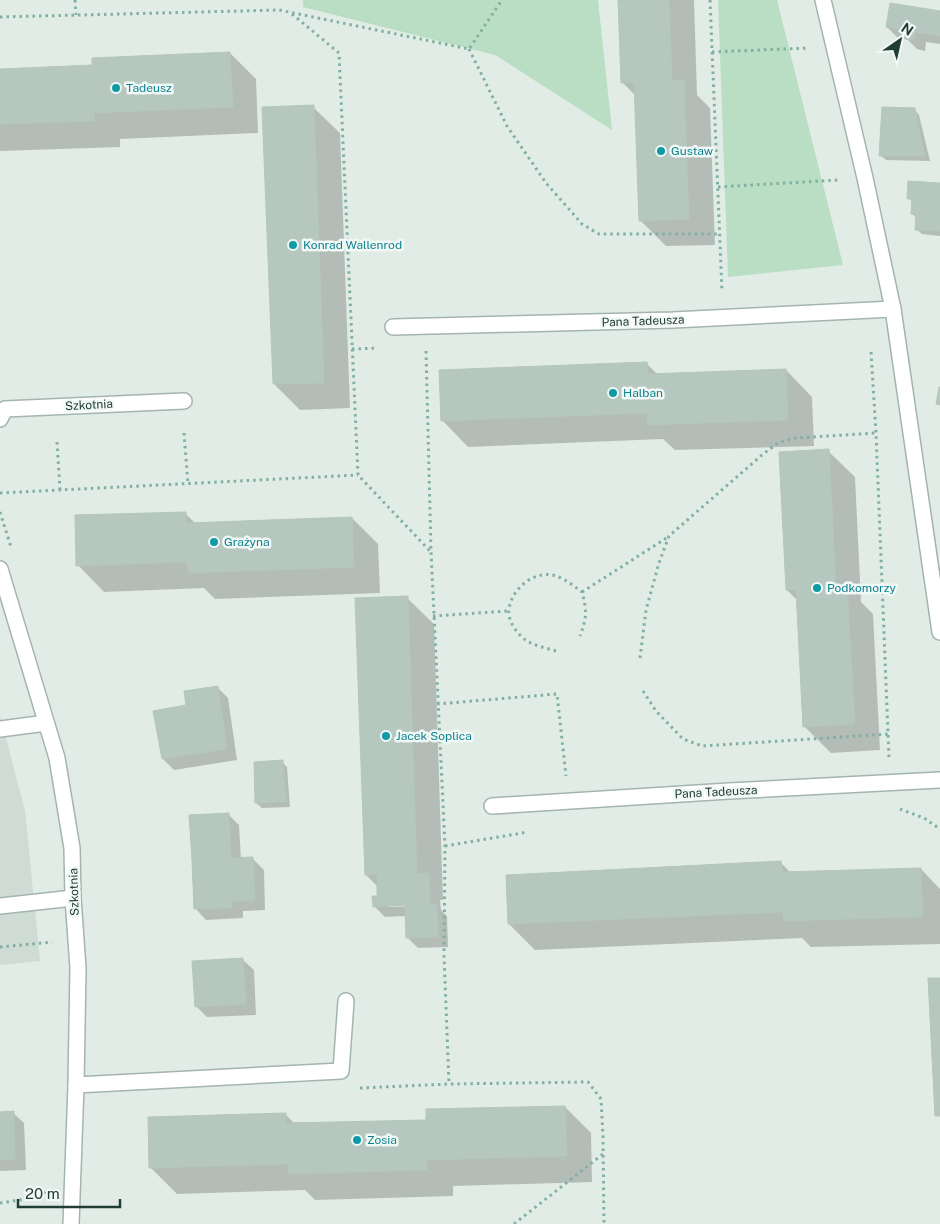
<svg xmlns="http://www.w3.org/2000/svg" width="940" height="1224" font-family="'Public Sans',sans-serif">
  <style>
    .built { fill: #cfdcd6 }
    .green { fill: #badec3 }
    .shadow { fill: #0003; fill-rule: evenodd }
    .building { fill: #b6c7c0; stroke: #b4c6be }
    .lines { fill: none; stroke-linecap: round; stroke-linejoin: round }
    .lane-casing { stroke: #a4b4ae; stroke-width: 18 }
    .street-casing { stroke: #a4b4ae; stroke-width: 18 }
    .path { stroke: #81b0a1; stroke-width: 3; stroke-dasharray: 2.5 4; stroke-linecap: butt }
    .lane { stroke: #fff; stroke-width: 15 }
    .street { stroke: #fff; stroke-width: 15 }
    .culture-dot { fill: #0f9aa8; stroke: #f2f8f5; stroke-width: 2 }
    .labels { text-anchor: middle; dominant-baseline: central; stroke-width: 5; stroke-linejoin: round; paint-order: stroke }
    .culture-label { font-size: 12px; fill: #0d838f; stroke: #f2f8f5; text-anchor: start }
    .street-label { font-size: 12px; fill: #213d35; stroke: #f2f8f5 }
  </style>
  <rect width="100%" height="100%" fill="#e1ece7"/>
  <path class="built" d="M0 715 25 811 40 961 0 965Z"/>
  <path class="green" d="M303 0H598L612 130 495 55 303 7Z
    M718 0H777L843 265 728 277Z"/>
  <path class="shadow" d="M619 0H694L697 95 710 108 715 245 666 246 640 220 635 95 622 82Z
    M940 13V44L926 42 925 51 917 49 907 39 898 38 887 27Z
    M230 53 256 79 258 133 120 139V147L0 151V70L93 66Z
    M313 107 340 133 350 408 300 410 274 384Z
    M914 109 919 115 930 161 886 160 880 155Z
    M940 184V236L922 234 916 229 917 218 912 214 913 202 909 198Z
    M646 363 658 375 786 370 812 397 814 446 675 450 663 439 468 447 442 420Z
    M828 451 855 477 861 602 873 614 880 750 831 753 804 726 798 601 787 590Z
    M185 513 196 524 352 518 378 544 380 593 215 599 204 588 104 592 78 565Z
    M407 598 434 624 443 900H440L441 910 447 916 448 947 418 948 407 937 406 916 385 917 374 906 379 897 378 887 366 875ZM411 904V906L388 907V905Z
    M217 687 228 698 237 760 174 770 163 759 188 706Z
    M282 762 287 767 290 807 262 808 256 803Z
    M228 814 239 825 241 859H253L264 870 265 910 243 911V918L206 920 196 909 191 816Z
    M780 862 791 873 921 869 940 889V944L811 947 802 938 535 950 509 924Z
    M243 960 254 970 256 1015 207 1017 196 1006Z
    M565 1107 591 1133 592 1182 453 1186V1196L315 1200 305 1190 177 1194 150 1167 285 1114 295 1124 427 1121Z
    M0 1113H13L24 1123 26 1170 0 1171Z"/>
  <path class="building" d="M618 0H669L672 80H684L689 219 639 221 634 82 621 83Z
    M890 3 940 11V36L916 32 914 40 905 39 907 31 886 27Z
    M230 52 233 107 94 113V121L0 124V69L92 65V58Z
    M314 105 324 383 273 384 262 107Z
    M882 107 915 108 925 156H879Z
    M908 181 940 183V231L915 230 916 214H911L912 199H907Z
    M647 362 648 374 786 369 788 420 647 425V413L441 421 439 370Z
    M939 387H940V405L936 404Z
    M829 449 836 587 847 586 855 724 803 727 796 590H786L779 452Z
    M186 512V523L352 517 354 567 188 573 187 562 76 566 75 515Z
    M408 596 417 874 365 875 355 598Z
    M218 686 227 749 162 759 153 711 186 705 184 691Z
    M283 760 286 802 255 803 254 762Z
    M229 813 231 858 192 860 189 815Z
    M253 857 255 900 232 901V908L194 909 192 860Z
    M781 861 782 872 921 868 923 917 783 921V912L508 924 506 875Z
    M429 873 430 904H437L438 937 406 938 405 905 373 907 372 896H377V875Z
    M243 958 246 1004 195 1007 192 961Z
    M928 978H940V1116H935Z
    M565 1106 567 1156 427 1160V1170L288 1174V1164L149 1168 148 1117 286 1113V1123L426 1120V1109Z
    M14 1111 15 1160H0V1112Z"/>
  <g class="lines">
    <g class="lane-casing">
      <path id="lane" d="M393 327 673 320 893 309
        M0 419 5 409 184 401
        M0 729 46 723
        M492 806 729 791 940 780
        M0 906 73 898
        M76 1085 341 1071 346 1001"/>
    </g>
    <g class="street-casing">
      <path id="street" d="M823 0 865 178 893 309 940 632
        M0 569 57 758 72 848 73 898 78 968 76 1085 71 1224"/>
    </g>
    <path class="path" d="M75 0 76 15
      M710 0 722 292
      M292 14 339 53 358 475 430 551
      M0 17 279 10 469 49 502 0
      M469 49 507 126 546 183 582 224 599 234H720
      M712 52 809 48
      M718 187 839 180
      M352 349 378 348
      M426 351 431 551 445 846 444 955 449 1084
      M871 352 876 433 889 758
      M184 433 188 484
      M57 442 60 490
      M0 493 358 475
      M0 512 11 547
      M582 592 668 537
      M433 616 508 611
      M556 651C546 648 536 646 527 641 518 635 507 621 509 609 512 588 535 569 556 576 565 579 574 586 582 592 587 611 587 617 580 636
      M640 658 646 610 659 563 669 536 762 455 779 442 796 438 876 433
      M643 691 656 711 683 739 702 746 889 734
      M437 704 557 694 566 776
      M900 809 924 818 940 829
      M445 846 528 832
      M0 947 52 942
      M360 1088 449 1084 588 1082 601 1099 603 1136 604 1224
      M0 1203 40 1197 47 1190
      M514 1224 603 1154"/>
    <use href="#lane" class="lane"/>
    <use href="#street" class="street"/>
  </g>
  <g class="culture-dot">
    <circle cx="116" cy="88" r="5"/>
    <circle cx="661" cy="151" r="5"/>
    <circle cx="293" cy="245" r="5"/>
    <circle cx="613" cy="393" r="5"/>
    <circle cx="214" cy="542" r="5"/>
    <circle cx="817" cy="588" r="5"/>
    <circle cx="386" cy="736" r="5"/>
    <circle cx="357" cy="1140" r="5"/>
  </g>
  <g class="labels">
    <g class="culture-label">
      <text x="126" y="88">Tadeusz</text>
      <text x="671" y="151">Gustaw</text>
      <text x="303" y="245">Konrad Wallenrod</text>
      <text x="623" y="393">Halban</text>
      <text x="224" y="542">Grażyna</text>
      <text x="827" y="588">Podkomorzy</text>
      <text x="396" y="736">Jacek Soplica</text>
      <text x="367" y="1140">Zosia</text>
    </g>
    <g class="street-label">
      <text transform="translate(643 321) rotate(-2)">Pana Tadeusza</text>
      <text transform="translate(89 405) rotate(-3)">Szkotnia</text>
      <text transform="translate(716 792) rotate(-3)">Pana Tadeusza</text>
      <text transform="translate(74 892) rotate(-92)">Szkotnia</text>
    </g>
  </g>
  <g transform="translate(900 40) rotate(34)" stroke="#f2f8f5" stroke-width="4" paint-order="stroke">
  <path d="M0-4L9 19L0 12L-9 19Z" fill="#213d35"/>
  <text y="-8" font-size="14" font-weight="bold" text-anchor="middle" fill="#213d35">N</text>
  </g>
  <path d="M18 1199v8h102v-8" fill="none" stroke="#213d35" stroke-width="2.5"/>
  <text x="25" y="1199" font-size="15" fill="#213d35" stroke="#f2f8f5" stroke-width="4" paint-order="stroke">20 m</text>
</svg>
